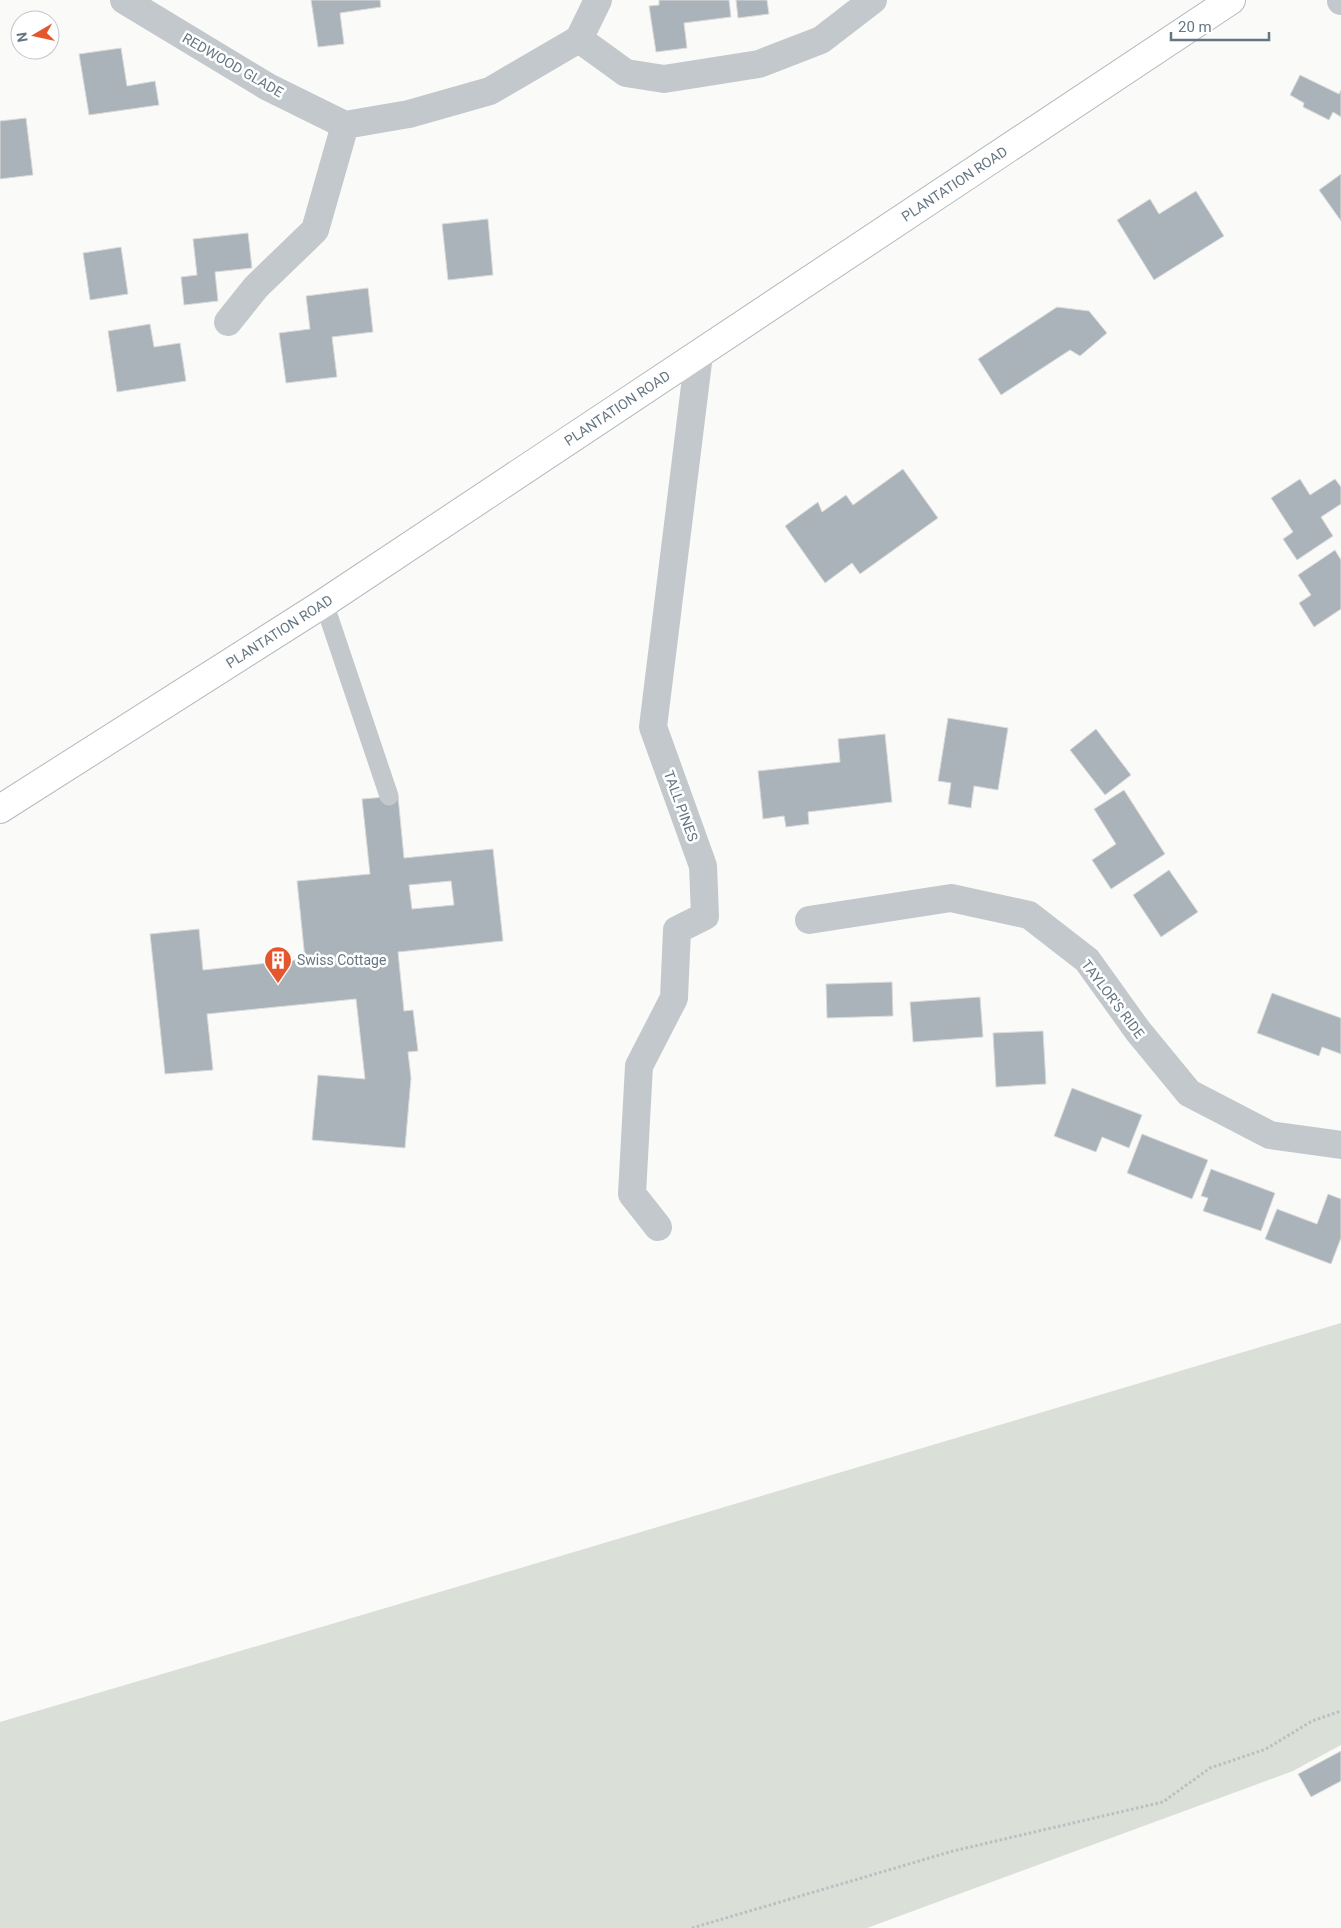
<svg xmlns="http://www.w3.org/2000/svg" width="1341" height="1928" font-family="Roboto,sans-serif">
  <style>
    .green { fill: #dadfd7 }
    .building { fill: #aab3b9; stroke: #dcdcda; fill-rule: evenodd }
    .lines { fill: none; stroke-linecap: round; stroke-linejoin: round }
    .secondary-casing { stroke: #b3babf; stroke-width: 30 }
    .path { stroke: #bbbfc2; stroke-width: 3; stroke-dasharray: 2.5 2.5; stroke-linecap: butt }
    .lane { stroke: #c3c8cc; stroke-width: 19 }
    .street { stroke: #c3c8cc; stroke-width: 28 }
    .secondary { stroke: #fff; stroke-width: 28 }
    .labels { text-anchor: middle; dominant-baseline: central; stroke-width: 5; stroke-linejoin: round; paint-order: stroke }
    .street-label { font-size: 14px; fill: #657683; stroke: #fff }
    .poi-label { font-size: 14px; fill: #657683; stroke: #fff; text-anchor: start }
  </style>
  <rect width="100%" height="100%" fill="#fafaf8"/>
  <path class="green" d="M1341 1323V1745L1293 1771 867 1928H0V1722L470 1583Z"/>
  <path class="building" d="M311 0H380L381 7 340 13 344 44 318 47Z
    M659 0H729L731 17 684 23 687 48 656 52 649 6 659 5Z
    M736 0H767L769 14 738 18Z
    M121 48 127 86 155 81 159 105 89 115 79 54Z
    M1300 75 1339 94 1341 90V117L1333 112 1329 120 1303 107 1304 103 1290 95Z
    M26 118 33 175 0 179V121Z
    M1341 174V221L1319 190Z
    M1196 191 1224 236 1154 280 1117 220 1150 199 1159 214Z
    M488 219 493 275 448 280 442 224Z
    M248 233 252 268 215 272 218 301 184 305 181 277 197 275 193 239Z
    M121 247 128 294 90 300 83 253Z
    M368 288 373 332 332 337 337 377 286 383 279 333 310 329 306 296Z
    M1057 307 1089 311 1107 333 1080 356 1070 350 1001 395 978 359Z
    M150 324 154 347 180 343 186 381 117 392 108 331Z
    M903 469 938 518 860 574 852 563 825 583 785 526 818 502 822 512 846 495 853 505Z
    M1300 479 1310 495 1335 479 1341 487V504L1321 517 1333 536 1297 560 1283 539 1293 532 1271 498Z
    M1335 550 1341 560V609L1314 627 1299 603 1311 595 1298 575Z
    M948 718 1008 728 998 790 974 786 971 808 948 804 951 783 938 781Z
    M1096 729 1131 775 1105 795 1070 750Z
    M885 734 892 802 808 812 809 824 786 827 784 816 763 819 758 771 840 762 838 739Z
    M1124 790 1165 854 1111 889 1092 860 1116 844 1094 809Z
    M398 796 404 858 493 849 503 941 398 952 404 1011 413 1010 418 1051 408 1052 411 1078 405 1148 312 1140 318 1075 365 1079 356 999 207 1014 213 1070 165 1074 150 934 199 929 203 970 305 959 297 881 370 874 362 799ZM451 881 454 905 412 909 409 885Z
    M1169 870 1198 912 1161 937 1133 895Z
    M892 982 893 1016 827 1018 826 984Z
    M1272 993 1341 1018V1054L1322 1047 1319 1056 1257 1033Z
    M980 997 983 1037 913 1042 910 1002Z
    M1043 1031 1046 1084 996 1087 993 1033Z
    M1072 1088 1142 1115 1129 1148 1102 1137 1096 1152 1054 1136Z
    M1142 1134 1208 1160 1192 1199 1127 1173Z
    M1211 1169 1275 1193 1261 1231 1203 1211 1208 1198 1201 1196Z
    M1328 1194 1341 1199V1238L1331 1264 1265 1239 1277 1209 1317 1224Z
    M1341 1751V1781L1311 1797 1298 1774Z"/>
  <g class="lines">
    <g class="secondary-casing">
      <g id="secondary">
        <path id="s1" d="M0 809 324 603 1231 0"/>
      </g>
    </g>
    <path class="path" d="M692 1928 953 1851 1163 1802 1210 1768 1266 1749 1312 1721 1341 1711"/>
    <path class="lane" d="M324 603 389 796"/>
    <path class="street" d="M124 0 268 87 345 125 409 114 490 91 579 39 598 0
      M1341 0V1
      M579 39 626 73 664 79 759 64 821 40 873 0
      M228 322 256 287 315 230 345 125
      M809 920 951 898 1029 915 1087 960 1138 1031 1189 1093 1270 1135 1341 1145
      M658 1227 632 1194 639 1066 674 998 677 930 705 916 703 866 653 727 699 354"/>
    <use href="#secondary" class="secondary"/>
  </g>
  <defs>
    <g id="building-pin" transform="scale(1.4375)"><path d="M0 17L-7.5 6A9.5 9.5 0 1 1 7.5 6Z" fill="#e4572e" stroke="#fff"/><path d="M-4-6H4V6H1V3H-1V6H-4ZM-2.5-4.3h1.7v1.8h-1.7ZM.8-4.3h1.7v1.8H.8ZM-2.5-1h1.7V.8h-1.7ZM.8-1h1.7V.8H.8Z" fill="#fff"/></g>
  </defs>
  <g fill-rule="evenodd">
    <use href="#building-pin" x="278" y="960"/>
  </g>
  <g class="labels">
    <g class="street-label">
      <text transform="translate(233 65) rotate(30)">REDWOOD GLADE</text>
      <text stroke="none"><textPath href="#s1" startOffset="1141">PLANTATION ROAD</textPath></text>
      <text stroke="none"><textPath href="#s1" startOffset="736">PLANTATION ROAD</textPath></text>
      <text stroke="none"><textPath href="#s1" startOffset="331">PLANTATION ROAD</textPath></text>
      <text transform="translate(681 806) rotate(70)">TALL PINES</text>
      <text transform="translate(1113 999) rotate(53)">TAYLOR'S RIDE</text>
    </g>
    <g class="poi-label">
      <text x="297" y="960">Swiss Cottage</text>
    </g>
  </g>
  <g transform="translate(35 35) rotate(261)"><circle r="24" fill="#ffffff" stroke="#c1c8cd"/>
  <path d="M0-4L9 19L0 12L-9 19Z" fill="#e4572e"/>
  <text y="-8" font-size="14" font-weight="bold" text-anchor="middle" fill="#657683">N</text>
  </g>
  <path d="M1171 32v8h98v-8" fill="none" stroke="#657683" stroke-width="2.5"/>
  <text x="1178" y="32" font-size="15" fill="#657683" stroke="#ffffff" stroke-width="4" paint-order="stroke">20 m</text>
</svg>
